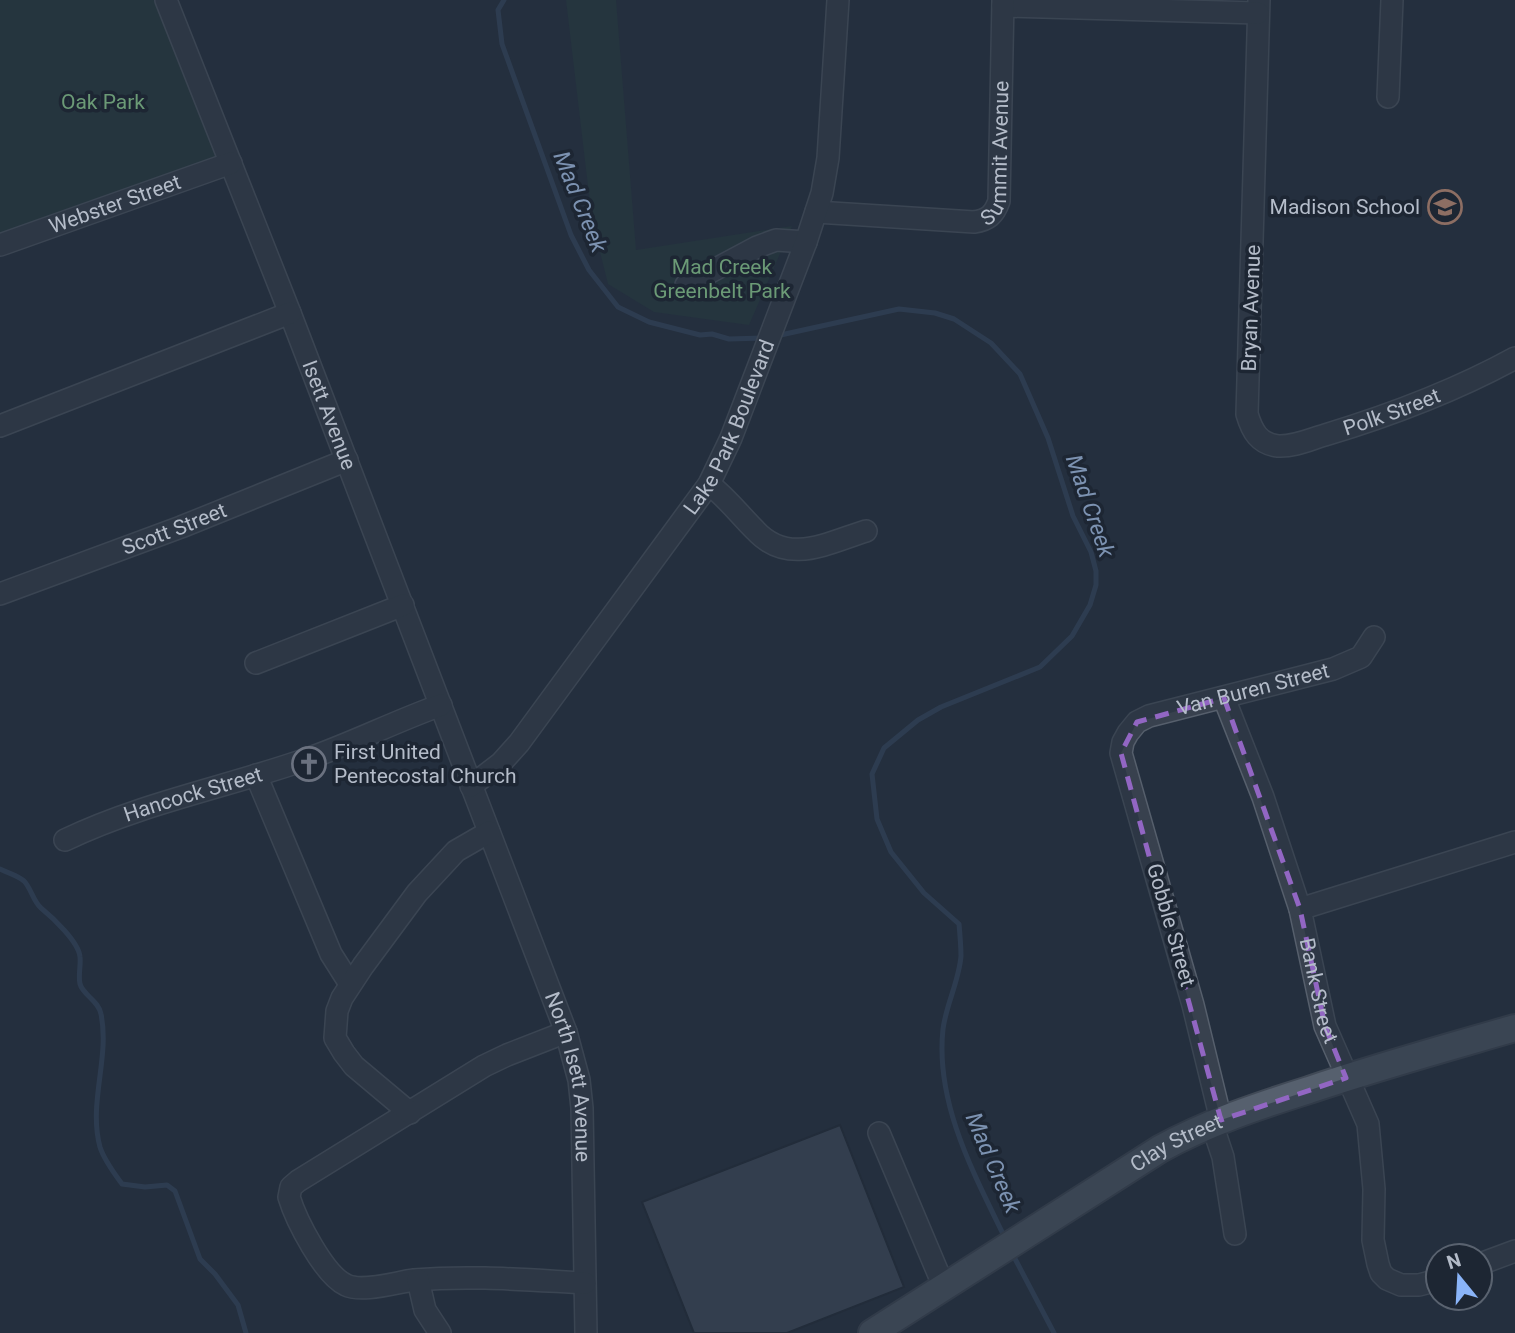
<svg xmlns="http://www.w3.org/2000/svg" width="1515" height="1333" font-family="Roboto,sans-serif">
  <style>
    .green { fill: #263c3f }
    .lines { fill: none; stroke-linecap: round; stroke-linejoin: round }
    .stream { stroke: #394c67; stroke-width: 5 }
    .building { fill: #455162; stroke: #1f2835; stroke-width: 2 }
    .minor-casing { stroke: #565f6c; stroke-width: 24 }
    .major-casing { stroke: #414a57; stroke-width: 30 }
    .minor { stroke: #38414e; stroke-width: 21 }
    .major { stroke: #56606e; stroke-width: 26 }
    .marked { fill: none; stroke: #9266c3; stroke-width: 5; stroke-dasharray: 14 9; stroke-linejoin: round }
    .labels { text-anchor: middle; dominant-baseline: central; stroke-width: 7; stroke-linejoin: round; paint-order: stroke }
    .park-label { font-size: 21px; fill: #6b9a76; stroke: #1d2633 }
    .street-label { font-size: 21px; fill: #b4bcc9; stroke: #1d2633 }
    .poi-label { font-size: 21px; fill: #b4bcc9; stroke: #1d2633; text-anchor: end }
    .water-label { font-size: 23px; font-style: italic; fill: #7c92b1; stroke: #1d2633 }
  </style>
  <rect width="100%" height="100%" fill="#242f3e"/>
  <path class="green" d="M0 0H179L231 163 0 250Z
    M566 0H616L636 250 792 226 749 325 654 312 608 284 592 220Z"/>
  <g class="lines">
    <path class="stream" d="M504 0 498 10 502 44 571 235 589 270 618 307 649 322 700 335 712 334 729 339 763 338
      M776 336 899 309 935 313 954 319 991 343 1020 374 1048 438 1073 516 1091 552 1096 571V585L1090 605 1072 636 1040 667 941 707 918 720 884 748 872 774 877 819 891 852 924 893 959 924C960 935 961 946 961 956 959 981 946 1005 943 1029 935 1103 974 1174 1005 1238
      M0 869C8 873 17 875 24 881 31 888 33 901 41 908 52 917 79 942 80 957 81 966 78 975 80 984 83 995 99 1001 101 1014 110 1058 88 1103 100 1147 104 1160 114 1173 122 1184L145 1187 167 1185 175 1191 200 1259 215 1274 238 1305 246 1333
      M1012 1253 1054 1333"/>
  </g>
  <path class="building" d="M840 1125 904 1287 787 1333H694L642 1202Z"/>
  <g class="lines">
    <g class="minor-casing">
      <g id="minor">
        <path id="s1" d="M166 0 290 313 566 1032 579 1080 582 1108 586 1333"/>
        <path id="s2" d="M1259 0 1247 414C1252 431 1259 444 1278 446 1294 447 1311 439 1325 435 1391 415 1455 391 1515 358"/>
        <path d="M1003 6 1258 13"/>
        <path d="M1388 97 1392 0"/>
        <path id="s3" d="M816 212 974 222C988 220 994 215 999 201L1003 0"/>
        <path id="s4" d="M0 245 231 163"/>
        <path d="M686 285 757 247 776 240 806 242"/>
        <path d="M0 426 290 313"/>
        <path d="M709 484C727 498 739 514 755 530 788 566 827 543 866 531"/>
        <path id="s5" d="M0 594 181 527 347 460"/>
        <path d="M256 663 403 605"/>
        <path id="s6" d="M1224 698 1263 797 1300 909 1325 1026 1368 1124 1374 1189 1373 1240 1378 1264 1381 1273 1387 1279 1401 1285H1419L1438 1280"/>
        <path d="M256 775 331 954 350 984"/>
        <path id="s7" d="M471 786 501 763 519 743 709 484 731 438 806 242 822 193 828 158 838 0"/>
        <path id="s8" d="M65 840C142 803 227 787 307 759 353 743 396 721 441 705"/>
        <path d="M1300 909 1515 842"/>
        <path d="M566 1032 507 1055 484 1066 298 1181 291 1187 289 1197C296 1220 324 1275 346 1285 362 1293 397 1282 414 1280 471 1275 528 1280 585 1283"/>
        <path d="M410 1113 354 1066 344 1053 335 1038 337 1011 342 998 363 966 417 893 456 851 489 832"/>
        <path id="s9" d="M1221 1120 1193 1005 1121 753 1123 742 1128 733 1137 722 1149 716 1333 669 1361 657 1374 637"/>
        <path d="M1212 1124 1223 1157 1235 1234"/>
        <path d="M879 1133 944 1287"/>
        <path d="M1480 1264 1515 1251"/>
        <path d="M418 1280 425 1310 440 1333"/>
      </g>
    </g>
    <g class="major-casing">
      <g id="major">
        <path id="s10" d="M872 1333 1160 1149C1207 1123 1258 1106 1309 1090 1377 1067 1446 1048 1515 1028"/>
      </g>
    </g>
    <use href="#minor" class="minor"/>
    <use href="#major" class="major"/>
  </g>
  <path d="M0 0H1515V1333H0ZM1224 698 1300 909 1325 1026 1346 1078 1221 1120 1121 753 1137 722Z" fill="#242f3e" fill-opacity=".55" fill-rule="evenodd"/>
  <path class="marked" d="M1224 698 1300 909 1325 1026 1346 1078 1221 1120 1121 753 1137 722Z"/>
  <defs>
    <g id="school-ring" transform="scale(1.75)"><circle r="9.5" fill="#1d2633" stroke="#8d6e63" stroke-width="1.5"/><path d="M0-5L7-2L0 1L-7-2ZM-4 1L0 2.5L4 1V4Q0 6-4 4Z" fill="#8d6e63"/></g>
    <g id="church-ring" transform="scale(1.75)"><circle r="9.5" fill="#1d2633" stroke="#6b7280" stroke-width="1.5"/><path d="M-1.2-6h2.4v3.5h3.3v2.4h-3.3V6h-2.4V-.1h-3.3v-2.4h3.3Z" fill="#6b7280"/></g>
  </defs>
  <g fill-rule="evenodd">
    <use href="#school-ring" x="1445" y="207"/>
    <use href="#church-ring" x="309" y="764"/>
  </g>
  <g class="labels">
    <g class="park-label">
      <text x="103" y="102">Oak Park</text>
      <text x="722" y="267">Mad Creek<tspan x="722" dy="24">Greenbelt Park</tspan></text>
    </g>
    <g class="street-label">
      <text stroke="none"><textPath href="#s3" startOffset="240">Summit Avenue</textPath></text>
      <text stroke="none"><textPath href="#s4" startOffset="122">Webster Street</textPath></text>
      <text transform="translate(1251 308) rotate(-88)">Bryan Avenue</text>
      <text stroke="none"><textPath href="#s2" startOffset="581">Polk Street</textPath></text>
      <text stroke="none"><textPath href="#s1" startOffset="446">Isett Avenue</textPath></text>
      <text stroke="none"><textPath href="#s7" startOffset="446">Lake Park Boulevard</textPath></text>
      <text stroke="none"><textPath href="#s5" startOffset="186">Scott Street</textPath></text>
      <text stroke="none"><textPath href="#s9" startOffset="537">Van Buren Street</textPath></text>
      <text stroke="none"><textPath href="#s8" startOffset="136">Hancock Street</textPath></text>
      <text transform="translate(1171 925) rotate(74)">Gobble Street</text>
      <text stroke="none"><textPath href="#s6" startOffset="308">Bank Street</textPath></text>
      <text stroke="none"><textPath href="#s1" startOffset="1152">North Isett Avenue</textPath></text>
      <text stroke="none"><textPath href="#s10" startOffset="359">Clay Street</textPath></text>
    </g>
    <g class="poi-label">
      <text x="1420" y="207">Madison School</text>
      <text x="334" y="752" text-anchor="start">First United<tspan x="334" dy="24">Pentecostal Church</tspan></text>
    </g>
    <g class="water-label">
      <text transform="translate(580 202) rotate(68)">Mad Creek</text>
      <text transform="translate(1090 506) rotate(71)">Mad Creek</text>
      <text transform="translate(993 1163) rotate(67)">Mad Creek</text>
    </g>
  </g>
  <g transform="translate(1459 1277) rotate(342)"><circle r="33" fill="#1d2633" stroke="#59626f" stroke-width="2"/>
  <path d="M0-5L12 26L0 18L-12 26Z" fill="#8ab4f8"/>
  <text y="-10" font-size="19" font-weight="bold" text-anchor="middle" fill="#b4bcc9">N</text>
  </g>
</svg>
